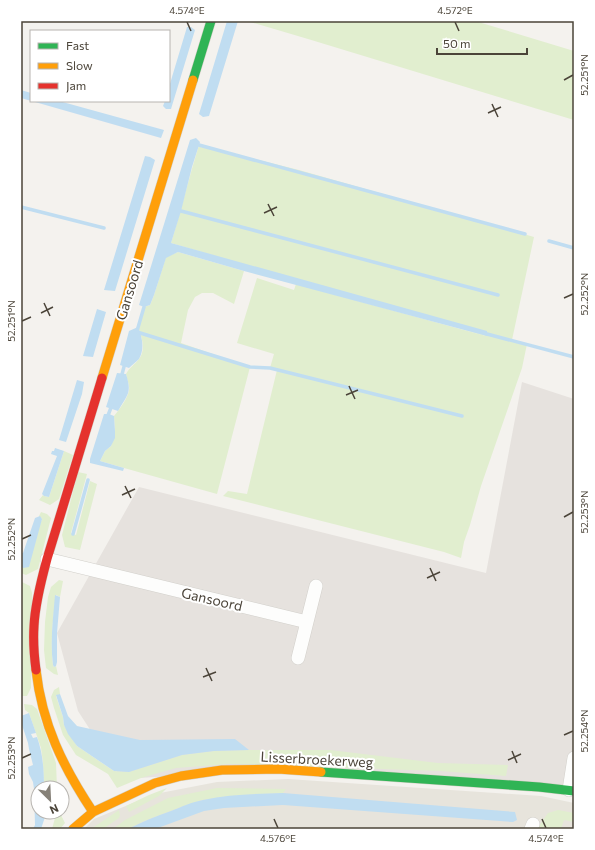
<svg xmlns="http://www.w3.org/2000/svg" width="595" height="850" font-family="Commissioner,sans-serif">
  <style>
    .residential { fill: #e7e4dc }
    .industrial { fill: #e6e2de }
    .green { fill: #e1eecf }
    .water { fill: #c0ddf1 }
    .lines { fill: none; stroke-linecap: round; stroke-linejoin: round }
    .stream { stroke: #c0ddf1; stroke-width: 3.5 }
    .street-casing { stroke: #d2d0cb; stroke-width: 14 }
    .fast-casing { stroke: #d3cfc5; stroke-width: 10 }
    .slow-casing { stroke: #d3cfc5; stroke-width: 10 }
    .jam-casing { stroke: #d3cfc5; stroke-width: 10 }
    .street { stroke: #fdfdfc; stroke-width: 13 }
    .fast { stroke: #30b455; stroke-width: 9 }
    .slow { stroke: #ff9f0a; stroke-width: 9 }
    .jam { stroke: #e5322d; stroke-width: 9 }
    .ticks { fill: none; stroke: #4b4439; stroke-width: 1.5 }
    .labels { text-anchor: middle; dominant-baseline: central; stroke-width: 4; stroke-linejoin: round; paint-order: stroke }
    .street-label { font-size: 14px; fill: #4b4439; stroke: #fff }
    .neatline { fill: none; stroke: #4b4439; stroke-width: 1.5 }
    .ticks-label { font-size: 10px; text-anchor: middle; fill: #4b4439 }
  </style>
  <rect width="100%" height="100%" fill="#f4f2ee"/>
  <path class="residential" d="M288 779 541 796 574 803V829H84L94 819 155 794 217 782Z"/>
  <path class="industrial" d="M522 382 574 399V789L326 767 122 779 78 711 57 633 139 487 486 573Z"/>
  <path class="green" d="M247 21H475L574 51V120L308 39Z
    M199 145 299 170 534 237 512 340 527 344 522 368 481 486 470 525 464 542 461 558 444 552 223 496 228 491 247 494 277 370 270 368 274 354 237 343 257 278 294 290 296 284 486 336 171 243C181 211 189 177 199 145Z
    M178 252 244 271 234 304 213 293H202L195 297 188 310 181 343 250 367 217 494 124 468 100 461 105 451 111 446 115 431 114 416C119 410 128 398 129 390 130 385 127 380 126 374 130 367 134 365 139 359 146 350 142 337 138 327L144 307 150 305 154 295 166 257Z
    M64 451 73 455 59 499 50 505 39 500 43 495 44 496 49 497Z
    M78 472 87 474 71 533 76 535 90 481 97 484 80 550 65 547 62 535Z
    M41 512 47 514 51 518 38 569 26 575 21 573V566L23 568 42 519 39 516Z
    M59 580 63 581 60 597 56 595C53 619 50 642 53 665L54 667 56 666 58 675 54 674 46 668 44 650 45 622 48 597 51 587Z
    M22 582 30 586 32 593 31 688 27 696H21C20 690 22 684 21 677V606L22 590 21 589Z
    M59 687 60 694 56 696 63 717 64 725 77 746 114 771 129 772 182 755 214 751 249 750H330L438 763 508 765 506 776 440 771 230 764 176 768 141 778 117 788 108 774 76 755 63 735 54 708 51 697 54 690Z
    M24 704 32 705 37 709 56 763 57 788H44L43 763 41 748 29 713 25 710Z
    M167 788 159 796 129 812 126 806 149 795Z
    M217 788 286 789 283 793 244 795 222 797 202 800 181 807 144 821 128 829H113L125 820 168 798Z
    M119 810 120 815 119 818 103 829H91Z
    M558 810 574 813V822L564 820 561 829H537L548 813Z
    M60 813 65 823 60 829H52L55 818Z"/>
  <path class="water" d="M227 21H238L209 116 203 117 199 114Z
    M187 27H191L195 30 171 109H166L163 106 165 101H169V87Z
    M21 90 31 93V101H59L164 130 161 138 21 98Z
    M196 138 200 142 192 167 181 211 171 243 487 331V336L244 271 178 252 166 258 154 295 150 305 144 307 139 305 190 140Z
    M145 156 150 157 155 160 115 291 104 290Z
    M97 309 106 312 93 357 83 356Z
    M138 327C142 336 145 349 139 359 136 362 132 365 129 368L120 365 129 331Z
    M117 373 126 374C132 393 128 394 118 411L106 407Z
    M77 380 84 382 82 394 66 442 59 440Z
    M104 414H109L114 416 115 431V438L111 446 105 451 100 461 124 468 123 471 90 463V459Z
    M55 448 64 451 49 497 44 496 42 494 57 456 51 454 52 451H54Z
    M40 516 42 519 29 567 23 568 21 566V553H23L35 518Z
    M55 595 60 597 57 633V662L56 666 54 667 53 665C50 642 53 619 55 595Z
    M60 694 68 716 77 726 140 740 235 739 249 750 214 751 182 755 129 772 114 771 77 746 68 734 64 725 63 717 56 695Z
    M29 713 36 733 31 734 33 738 37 737C43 754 44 770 44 788H38V812H46V814L41 829H33L35 825 34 789 33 782 29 774 28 767 33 765 29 749 28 743 21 722V716Z
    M283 793 515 812 517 820 513 822 283 805 224 808 204 811 185 818 155 829H128C142 822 156 816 171 811 181 807 192 802 203 800 230 794 257 794 283 793Z"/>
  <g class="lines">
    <path class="stream" d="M199 145 525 234
      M21 207 104 228
      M181 211 498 295
      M549 241 574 248
      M137 331 144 307
      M137 332 250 367 270 368 462 416
      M487 334 574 357
      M121 378 125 363
      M107 418 112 405
      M73 534 88 480"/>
    <g class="street-casing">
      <path id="street" d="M47 559 307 622
        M298 658 316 586
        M569 790 574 758
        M531 829 533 824"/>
    </g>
    <g class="fast-casing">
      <path id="fast" d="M193 80 211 21
        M321 772 539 787 574 791"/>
    </g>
    <g class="slow-casing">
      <path id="slow" d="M102 378 193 80
        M36 670C42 724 63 767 93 812
        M73 829 93 812 155 783 181 776 222 770 278 769 321 772"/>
    </g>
    <g class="jam-casing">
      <path id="jam" d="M36 670C34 655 33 641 34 626 35 604 41 581 47 559L102 378"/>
    </g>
    <use href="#street" class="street"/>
    <use href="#fast" class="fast"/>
    <use href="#slow" class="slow"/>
    <use href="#jam" class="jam"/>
  </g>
  <path class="ticks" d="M187 22 191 31M455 22 459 31M564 80 573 75M492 104 498 117M488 113 501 107M268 204 274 216M264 213 277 207M564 298 573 294M44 303 50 316M41 313 53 307M22 321 31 317M349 386 355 399M346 395 358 390M125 486 131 498M122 495 135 489M564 517 573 512M22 539 31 535M430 568 436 581M427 578 440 572M206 668 212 681M203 677 216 672M564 735 573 731M512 751 517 763M22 758 31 754M508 760 521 754M274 819 278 828M542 819 546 828"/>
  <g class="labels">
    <g class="street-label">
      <text transform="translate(129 290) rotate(-73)">Gansoord</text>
      <text transform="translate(212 599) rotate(13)">Gansoord</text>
      <text transform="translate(317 759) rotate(3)">Lisserbroekerweg</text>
    </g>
  </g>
  <rect width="595" height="850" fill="none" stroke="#ffffff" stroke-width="44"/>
  <rect x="30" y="30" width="140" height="72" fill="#ffffff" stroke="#b7b4b0"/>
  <rect x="38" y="43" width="20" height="6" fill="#30b455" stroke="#b7b4b0"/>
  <text x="66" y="50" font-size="12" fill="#4b4439">Fast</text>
  <rect x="38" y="63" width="20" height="6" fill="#ff9f0a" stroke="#b7b4b0"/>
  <text x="66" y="70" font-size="12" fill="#4b4439">Slow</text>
  <rect x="38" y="83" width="20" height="6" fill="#e5322d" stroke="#b7b4b0"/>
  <text x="66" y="90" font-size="12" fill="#4b4439">Jam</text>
  <g transform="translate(50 800) rotate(156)"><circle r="19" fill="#ffffff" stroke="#b7b4b0"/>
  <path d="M0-3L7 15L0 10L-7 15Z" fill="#868178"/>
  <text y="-6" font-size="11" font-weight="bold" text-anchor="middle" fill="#4b4439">N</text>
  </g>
  <path d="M437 48v6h90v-6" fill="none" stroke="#4b4439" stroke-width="2"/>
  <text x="443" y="48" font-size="12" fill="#4b4439" stroke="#ffffff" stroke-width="3" paint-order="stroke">50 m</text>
  <rect x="22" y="22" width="551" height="806" class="neatline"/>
  <g class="ticks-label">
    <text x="187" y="14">4.574°E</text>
    <text x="455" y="14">4.572°E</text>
    <text transform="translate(584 75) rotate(-90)" y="4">52.251°N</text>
    <text transform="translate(584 294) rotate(-90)" y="4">52.252°N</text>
    <text transform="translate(11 321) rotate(-90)" y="4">52.251°N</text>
    <text transform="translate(584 512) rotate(-90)" y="4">52.253°N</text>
    <text transform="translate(11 539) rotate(-90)" y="4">52.252°N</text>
    <text transform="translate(584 731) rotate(-90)" y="4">52.254°N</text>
    <text transform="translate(11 758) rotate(-90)" y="4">52.253°N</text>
    <text x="278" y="842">4.576°E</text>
    <text x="546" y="842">4.574°E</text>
  </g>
</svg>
